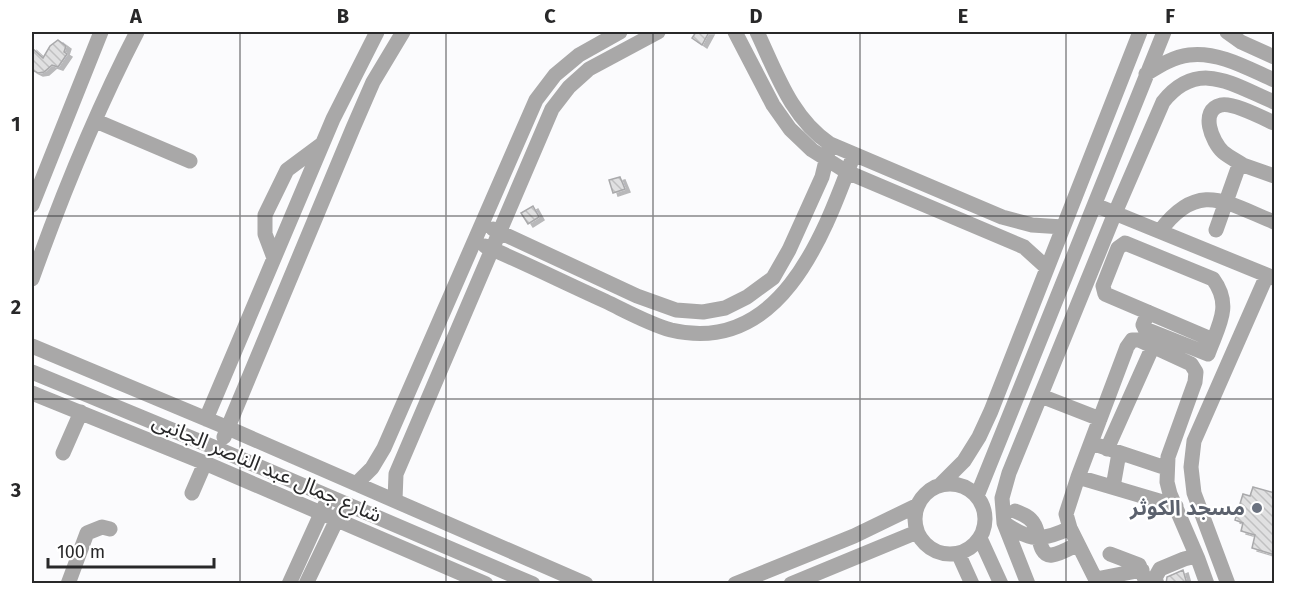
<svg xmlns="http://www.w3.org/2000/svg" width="1306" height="615" font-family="'Fira Sans','Noto Sans Arabic',sans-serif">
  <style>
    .building { fill: url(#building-back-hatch); stroke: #a9a9ab; stroke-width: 1.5; filter: url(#shadow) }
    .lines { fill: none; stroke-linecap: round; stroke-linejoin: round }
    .minor { stroke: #a9a8a8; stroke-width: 15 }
    .grid { fill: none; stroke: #282829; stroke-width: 1.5; stroke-opacity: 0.55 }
    .worship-dot { fill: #6b7280; stroke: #fff; stroke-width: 2 }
    .labels { text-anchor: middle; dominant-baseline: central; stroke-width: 4.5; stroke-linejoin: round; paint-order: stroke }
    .street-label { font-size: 21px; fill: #282829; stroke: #fff }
    .worship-label { font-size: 21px; font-weight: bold; fill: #5b616d; stroke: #fff; text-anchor: end }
    .neatline { fill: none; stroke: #282829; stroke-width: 2 }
    .grid-label { font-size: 20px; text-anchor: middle; font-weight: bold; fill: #282829 }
  </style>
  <defs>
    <pattern id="building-back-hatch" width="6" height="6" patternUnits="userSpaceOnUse" patternTransform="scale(1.5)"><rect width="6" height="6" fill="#e0e0e1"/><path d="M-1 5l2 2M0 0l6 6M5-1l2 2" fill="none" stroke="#c0c0c1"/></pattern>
    <filter id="shadow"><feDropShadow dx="5" dy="3" stdDeviation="0" flood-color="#0004"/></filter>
  </defs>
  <rect width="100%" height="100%" fill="#fbfbfd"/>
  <path class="building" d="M696 32H709L702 45 692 38Z
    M58 40 66 46 64 52 67 54 58 67 52 65 44 72 38 73 32 70V48L43 58 50 46Z
    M620 177 625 189 613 193 609 180Z
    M533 206 539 217 528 224 521 213Z
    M1253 487 1275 493V555L1252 548 1255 535 1241 531 1243 523 1235 520 1243 494 1250 496Z
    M1183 570 1187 584H1166L1167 577Z"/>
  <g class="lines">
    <path class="minor" d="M735 32 773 105 790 129 812 150 847 172 1024 247 1046 267
      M757 32C776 72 791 118 830 144L1002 217 1032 225 1063 227
      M1227 32 1241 42 1274 57
      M1146 74C1159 66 1173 57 1189 55 1218 51 1249 69 1274 80
      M96 121 190 161
      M1243 165C1237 161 1229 157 1223 152 1212 142 1199 110 1221 105 1232 102 1263 118 1274 123
      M32 205 101 32
      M1095 205 1274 278
      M493 229 637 296 676 310 703 312 725 308 747 297 773 278 789 250 822 177 830 144
      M1216 230 1238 168 1243 165 1274 176
      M1160 231C1198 180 1225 202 1274 222
      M485 246C525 263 565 283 605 301 626 311 649 324 671 330 781 356 824 234 854 154
      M274 258 265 234V215L287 170 322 144
      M32 279C62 195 96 111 137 32
      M1148 312 1143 325 1145 329 1208 354C1218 326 1233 306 1213 279L1125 243 1118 248 1103 286 1105 294 1213 340
      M32 346 228 428 586 584
      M32 372 218 449 533 584
      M32 393 205 463 486 584
      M1041 396 1100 419
      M206 419 333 119 377 32
      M224 437 353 128 373 82 403 32
      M1100 446 1166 468
      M1107 449 1157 337
      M63 453 81 412
      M1078 477 1127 347 1132 340H1139L1191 364 1196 372 1195 382 1168 457 1167 482 1170 494 1198 559
      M915 519a35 35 0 1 1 70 0a35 35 0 1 1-70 0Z
      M356 484 372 468 384 448 536 100 555 75 579 55 620 32
      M940 485 964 461 979 437 991 411 1140 32
      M1113 487 1119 453
      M192 493 205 463
      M977 496 1164 32
      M395 500 396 474 552 109 569 87 589 69 658 32
      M1015 511C1023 514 1030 517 1034 524 1040 532 1038 557 1052 555 1060 554 1070 548 1078 544
      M1004 523C1030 541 1041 542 1070 528
      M980 538 1001 584
      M958 553 972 584
      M1110 554 1139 565 1147 584
      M1096 579 1142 570
      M68 584 87 533 102 527 110 529
      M289 584 325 505
      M306 584 340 513
      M735 584 854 536 918 505
      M791 584 917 532
      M1028 584 1004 523 1002 498 1009 473 1115 213 1163 102C1198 58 1233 85 1274 102
      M1098 584 1070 528 1066 514 1078 477 1176 506
      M1157 584 1155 578 1160 569 1184 559 1192 557 1198 559 1207 584
      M1228 584 1194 493 1191 467 1194 441 1267 275"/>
  </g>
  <path class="grid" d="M240 32V584M446 32V584M653 32V584M860 32V584M1066 32V584M32 216H1274M32 399H1274"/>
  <circle class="worship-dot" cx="1257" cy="508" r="6"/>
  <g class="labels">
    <g class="street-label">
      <text transform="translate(267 468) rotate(23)">شارع جمال عبد الناصر الجانبى</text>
    </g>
    <g class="worship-label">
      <text x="1245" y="508">مسجد الكوثر</text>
    </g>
  </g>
  <rect width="1306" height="615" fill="none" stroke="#ffffff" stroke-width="66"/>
  <path d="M48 558v9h166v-9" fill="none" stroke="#282829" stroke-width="3"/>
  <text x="57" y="558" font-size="18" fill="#282829" stroke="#ffffff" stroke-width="4.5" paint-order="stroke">100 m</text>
  <rect x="33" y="33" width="1240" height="549" class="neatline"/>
  <g class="grid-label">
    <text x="136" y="23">A</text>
    <text x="343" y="23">B</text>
    <text x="550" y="23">C</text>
    <text x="756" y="23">D</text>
    <text x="963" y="23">E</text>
    <text x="1170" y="23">F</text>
    <text x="16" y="131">1</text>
    <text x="16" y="314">2</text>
    <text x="16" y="497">3</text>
  </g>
</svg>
